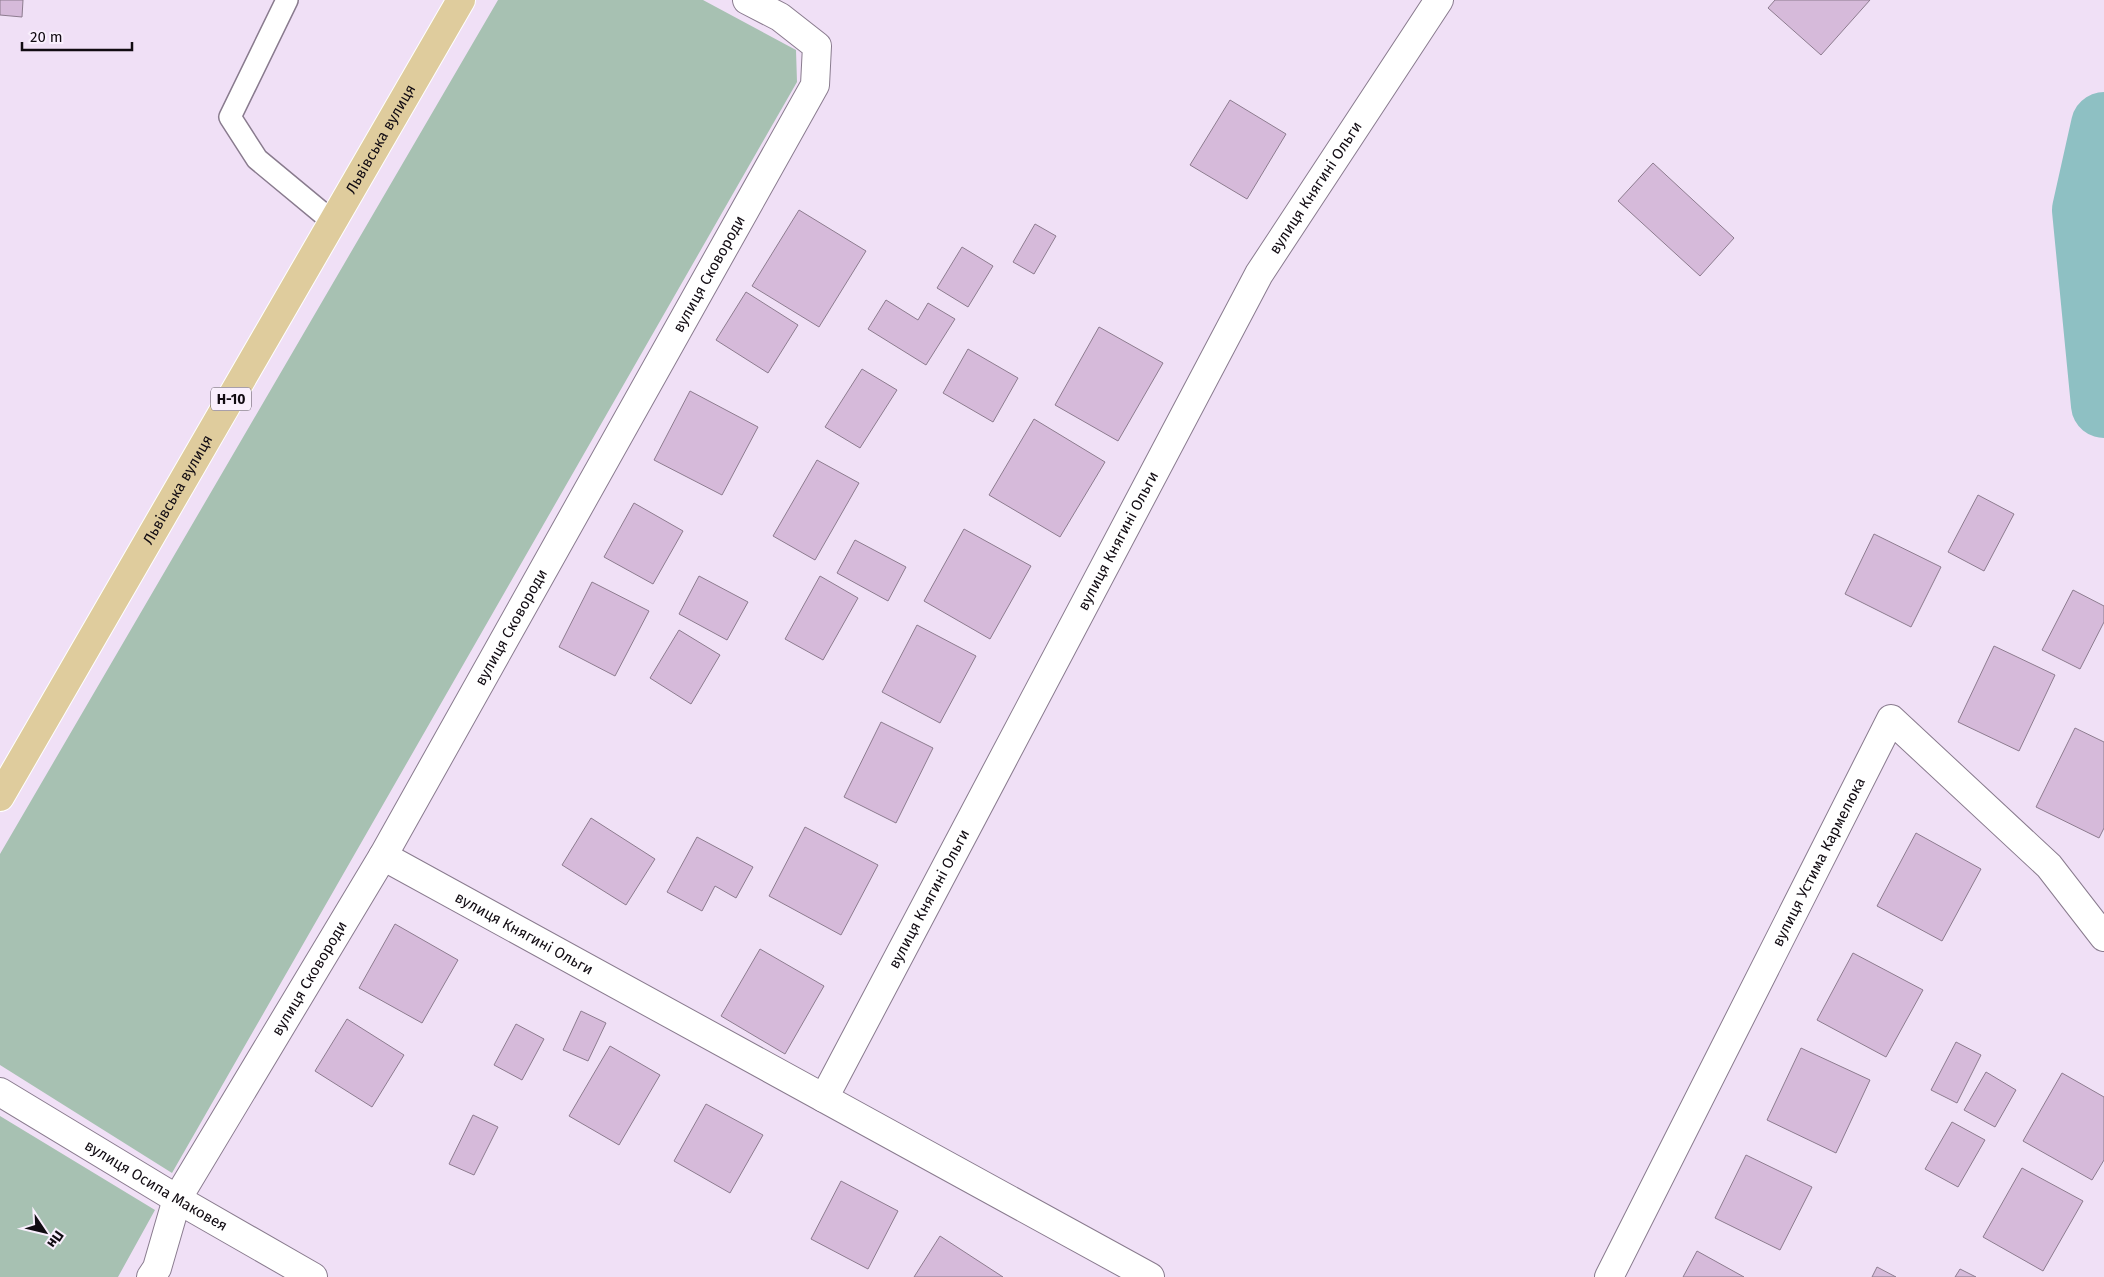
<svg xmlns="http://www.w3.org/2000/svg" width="2104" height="1277" font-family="'Fira Sans',sans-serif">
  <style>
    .green { fill: #a7c1b2 }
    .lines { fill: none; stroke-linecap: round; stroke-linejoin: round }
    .river { stroke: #8ec0c3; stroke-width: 66 }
    .building { fill: #d6bada; stroke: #8d7c8f }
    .service-casing { stroke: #897b8e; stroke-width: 24 }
    .minor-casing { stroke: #897b8e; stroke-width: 30 }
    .primary-casing { stroke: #fff; stroke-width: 30 }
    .service { stroke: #fff; stroke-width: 21 }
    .minor { stroke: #fff; stroke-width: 28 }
    .primary { stroke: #dfcc9d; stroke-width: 28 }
    .labels { text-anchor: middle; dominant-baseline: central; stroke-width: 4; stroke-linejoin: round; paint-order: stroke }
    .shield { fill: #f9effd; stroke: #574f58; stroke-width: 1 }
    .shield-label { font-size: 14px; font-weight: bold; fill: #110b12 }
    .street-label { font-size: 15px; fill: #110b12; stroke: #f9effd }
  </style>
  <rect width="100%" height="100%" fill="#f0e0f6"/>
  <path class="green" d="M498 0H703L796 50 797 82 172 1173 0 1065V854Z
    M0 1116 155 1210 118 1277H0Z"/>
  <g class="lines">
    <path class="river" d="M2104 125 2085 210 2104 405"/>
  </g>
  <path class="building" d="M0 0H23L22 17 0 15Z
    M1775 0H1870L1821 55 1768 8Z
    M1230 100 1286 134 1247 199 1190 165Z
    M1653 163 1734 238 1700 276 1618 201Z
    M799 210 866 251 819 327 752 286Z
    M1035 224 1056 236 1034 274 1013 262Z
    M962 247 993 266 968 307 937 288Z
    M746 292 798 325 768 373 716 340Z
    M886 300 918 320 928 303 955 319 926 365 868 329Z
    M1099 327 1163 363 1118 441 1055 405Z
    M968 349 1018 378 993 422 943 393Z
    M862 369 897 390 860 448 825 427Z
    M690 391 758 427 722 495 654 460Z
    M1034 419 1105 462 1060 537 989 495Z
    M817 460 859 483 815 560 773 536Z
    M1978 495 2014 514 1984 571 1948 552Z
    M634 503 683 531 653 584 604 557Z
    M964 529 1031 566 990 639 924 601Z
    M1874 534 1941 567 1911 627 1845 594Z
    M855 540 906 567 888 601 837 573Z
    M699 576 748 602 727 640 679 614Z
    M820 576 858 598 823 660 785 639Z
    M592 582 649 611 615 676 559 647Z
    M2073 590 2104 606V622L2080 669 2042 650Z
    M917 625 976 656 940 723 882 692Z
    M679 630 720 655 691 704 650 678Z
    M1994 646 2055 675 2019 751 1958 722Z
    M881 722 933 748 896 823 844 797Z
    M2075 728 2104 742V828L2099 838 2036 807Z
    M591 818 655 859 626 905 562 865Z
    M805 827 878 865 841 935 769 896Z
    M1916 833 1981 869 1942 941 1877 906Z
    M697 837 753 867 736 898 715 886 702 911 667 892Z
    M395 924 458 960 422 1023 359 988Z
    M760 949 824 986 785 1054 721 1016Z
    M1853 953 1923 990 1886 1057 1817 1020Z
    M581 1011 606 1023 588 1061 563 1050Z
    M347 1019 404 1055 372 1107 315 1071Z
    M516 1024 544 1039 522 1080 494 1065Z
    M1956 1042 1981 1055 1957 1103 1931 1090Z
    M610 1046 660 1075 619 1145 569 1116Z
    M1801 1048 1870 1080 1836 1153 1767 1120Z
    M1986 1072 2016 1090 1995 1127 1964 1110Z
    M2062 1073 2104 1097V1160L2092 1180 2023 1141Z
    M706 1104 763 1135 730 1193 674 1161Z
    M473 1115 498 1127 474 1175 449 1164Z
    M1952 1122 1985 1140 1958 1187 1925 1169Z
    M1746 1155 1812 1187 1780 1250 1715 1218Z
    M2022 1168 2083 1201 2043 1271 1983 1237Z
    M841 1181 898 1211 868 1269 811 1239Z
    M940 1236 1003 1277H914Z
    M1697 1251 1744 1277H1683Z
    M1877 1267 1896 1277H1872Z
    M1960 1269 1976 1277H1955Z"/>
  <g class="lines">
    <g class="service-casing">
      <path id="service" d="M287 0 230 117 257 159 333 222"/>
    </g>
    <g class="minor-casing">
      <g id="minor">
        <path id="s1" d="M383 856 1150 1277"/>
        <path id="s2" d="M0 1092 177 1199 313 1277"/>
        <path id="s3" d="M824 1098 1259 274 1439 0"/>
        <path id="s4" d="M151 1277 157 1268 177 1199 383 856 815 85 817 46 780 17 747 0"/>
        <path id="s5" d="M1609 1277 1891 719 2049 866 2104 937"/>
      </g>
    </g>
    <g class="primary-casing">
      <g id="primary">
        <path id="s6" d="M0 797 461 0"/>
      </g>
    </g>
    <use href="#service" class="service"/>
    <use href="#minor" class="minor"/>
    <use href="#primary" class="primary"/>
  </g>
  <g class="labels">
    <rect class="shield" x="211" y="387.5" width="40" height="23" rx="4"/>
    <g class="shield-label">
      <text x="231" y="399">Н-10</text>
    </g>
    <g class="street-label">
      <text stroke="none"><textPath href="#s6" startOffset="760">Львівська вулиця</textPath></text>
      <text stroke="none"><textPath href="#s3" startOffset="1035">вулиця Княгині Ольги</textPath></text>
      <text stroke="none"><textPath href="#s4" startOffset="1150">вулиця Сковороди</textPath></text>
      <text stroke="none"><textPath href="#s6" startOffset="355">Львівська вулиця</textPath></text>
      <text stroke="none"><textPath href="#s3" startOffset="630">вулиця Княгині Ольги</textPath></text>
      <text stroke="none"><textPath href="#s4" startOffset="745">вулиця Сковороди</textPath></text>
      <text stroke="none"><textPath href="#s5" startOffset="465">вулиця Устима Кармелюка</textPath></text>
      <text stroke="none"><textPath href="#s3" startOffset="225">вулиця Княгині Ольги</textPath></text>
      <text stroke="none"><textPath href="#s1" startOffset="161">вулиця Княгині Ольги</textPath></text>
      <text stroke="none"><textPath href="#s4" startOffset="340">вулиця Сковороди</textPath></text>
      <text stroke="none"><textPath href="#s2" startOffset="182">вулиця Осипа Маковея</textPath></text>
    </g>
  </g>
  <g transform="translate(45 1232) rotate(125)" stroke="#f9effd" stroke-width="4" paint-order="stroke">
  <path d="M0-4L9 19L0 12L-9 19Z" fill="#110b12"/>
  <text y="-8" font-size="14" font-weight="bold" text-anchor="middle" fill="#110b12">Пн</text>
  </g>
  <path d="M22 42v8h110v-8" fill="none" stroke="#110b12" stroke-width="2.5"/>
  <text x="30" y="42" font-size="15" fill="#110b12" stroke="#f9effd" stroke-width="4" paint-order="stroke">20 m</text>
</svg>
